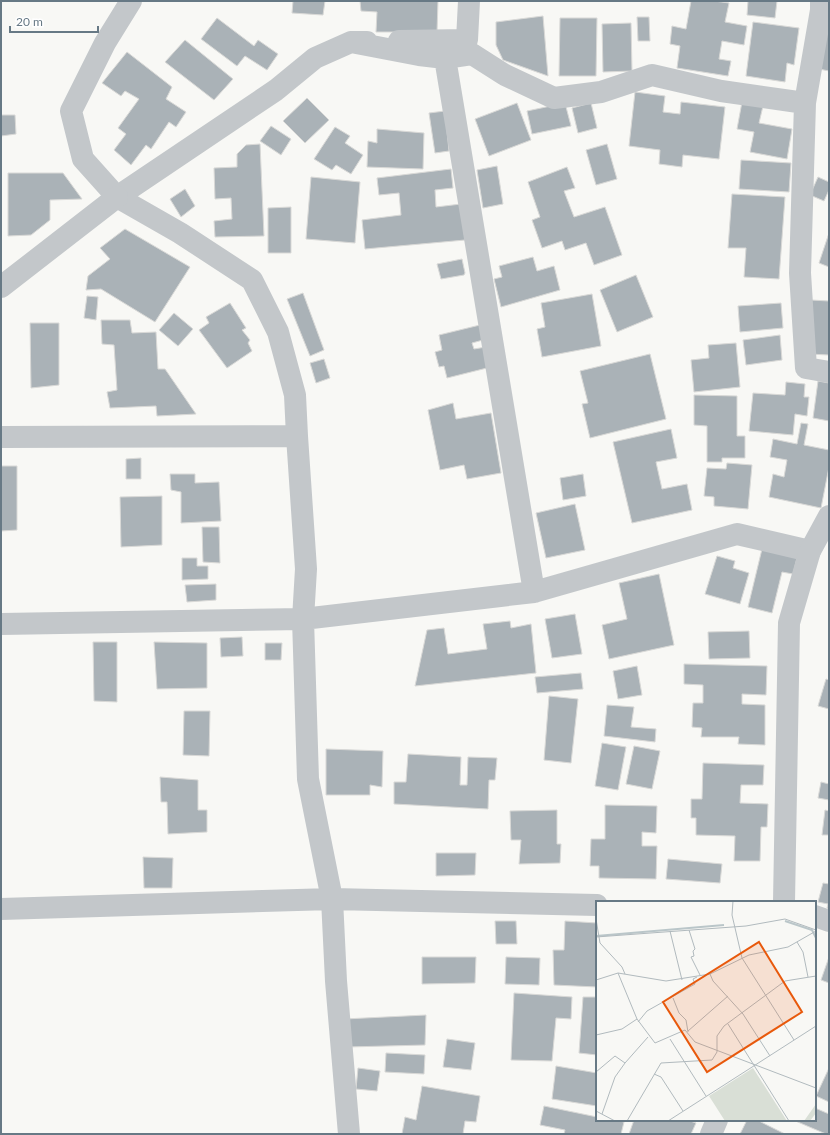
<svg xmlns="http://www.w3.org/2000/svg" width="830" height="1135" font-family="Lato,sans-serif">
  <style>
    .building { fill: #aab2b7; stroke: #d9d9d7 }
    .lines { fill: none; stroke-linecap: round; stroke-linejoin: round }
    .minor { stroke: #c3c7ca; stroke-width: 22 }
    .tertiary { stroke: #c3c7ca; stroke-width: 22 }
    .inset-river { fill: none; stroke: #bac6c9; stroke-width: 2 }
    .inset-road { fill: none; stroke: #b1babe; stroke-width: 1 }
    .view { fill: #e8590c; fill-opacity: 0.15; stroke: #e8590c; stroke-width: 2 }
    .inset-edge { fill: none; stroke: #677985; stroke-width: 2 }
  </style>
  <rect width="100%" height="100%" fill="#f8f8f5"/>
  <path class="building" d="M293 1H325L323 15 292 13Z
    M360 1H438L437 32H376L377 12 361 11Z
    M691 1H714L729 3 725 22 747 26 744 45 722 41 719 59 731 61 728 76 677 68 680 46 670 44 672 26 686 29Z
    M748 1H777L775 18 747 15Z
    M543 16 548 76 503 60 496 45V22Z
    M637 17H649L650 41H638Z
    M217 18 254 46 258 40 278 54 267 70 245 56 237 66 201 39Z
    M560 18H597L596 76H559Z
    M829 19V71L819 69Z
    M753 22 799 28 794 65 787 63 785 82 746 76Z
    M631 23 632 71 603 72 602 24Z
    M185 40 233 79 214 100 165 62Z
    M127 52 172 87 166 99 186 112 176 127 169 122 151 149 146 145 131 165 114 150 126 134 118 128 139 99 125 91 121 96 102 83Z
    M635 92 665 96 663 112 680 114 681 102 725 107 719 159 683 155 682 167 659 164 660 150 629 146Z
    M307 98 329 120 305 143 283 121Z
    M742 102 763 106 759 123 792 129 787 159 750 152 754 132 737 129Z
    M517 103 531 140 489 156 475 119Z
    M565 103 571 126 532 134 527 111Z
    M591 103 597 128 578 133 572 108Z
    M445 111 449 151 435 153 429 113Z
    M1 115H15L16 134 1 136Z
    M271 126 291 139 281 155 260 141Z
    M335 127 350 136 345 143 363 155 351 174 336 165 332 170 314 159Z
    M377 129 424 133 423 169 367 167 368 141 377 143Z
    M260 144 264 236 215 237 214 221 232 219 231 198 215 199 214 168 237 167V154L246 145Z
    M607 144 617 179 596 185 586 150Z
    M741 160 791 163 789 192 739 189Z
    M497 166 503 204 483 208 477 170Z
    M567 167 575 188 564 191 574 217 605 207 622 255 594 265 586 243 565 250 562 241 542 248 532 220 540 217 528 182Z
    M451 169 453 188 435 190 436 207 461 204 465 240 365 249 362 220 401 215 399 193 379 195 377 178Z
    M8 173H63L82 199 50 200V220L31 235 8 236Z
    M311 177 360 182 355 243 306 239Z
    M818 177 829 182V190L824 201 810 195Z
    M185 189 195 206 181 217 170 199Z
    M732 194 785 197 779 279 744 277 746 248H728Z
    M291 207V253H268V208Z
    M125 229 190 267 155 322 101 289 86 290 88 276 110 259 100 248Z
    M829 233V267L819 263Z
    M533 257 537 271 554 266 560 290 501 307 494 279 502 277 499 266Z
    M462 259 465 273 464 275 441 279 437 264Z
    M636 275 653 317 617 332 600 290Z
    M303 293 324 350 310 356 287 299Z
    M592 294 601 346 542 357 537 329 545 327 541 303Z
    M87 296 98 297 96 320 84 318Z
    M811 300 829 301V355L809 354Z
    M230 303 246 328 242 330 250 340 248 343 252 351 227 368 199 330 209 323 206 317Z
    M781 303 783 328 740 332 738 306Z
    M174 313 193 329 178 346 159 330Z
    M101 320H130L132 333 156 332 158 369H165L196 414 157 416 156 406 110 408 107 392 117 390 114 345 102 344Z
    M30 323H59V385L31 388Z
    M480 325 483 340 472 343 474 349 486 347 491 367 447 378 444 366 439 367 435 352 442 350 439 335Z
    M780 335 782 360 746 365 743 340Z
    M736 343 740 387 694 392 691 360 709 358 708 345Z
    M650 354 666 419 590 438 582 404 588 403 580 371Z
    M324 359 330 378 316 383 310 363Z
    M818 381 829 383V421L813 418Z
    M786 382 805 384 804 397H809L807 416 795 414 793 435 749 431 753 393 785 395Z
    M694 395 737 396V436H745V458H722V462H707V426L694 425Z
    M453 403 456 419 491 413 501 473 467 479 464 465 440 470 428 410Z
    M801 423 808 424 804 445 829 450V467L821 508 769 497 773 474 784 477 787 460 770 457 773 439 797 444Z
    M671 429 677 458 656 462 662 489 687 484 692 510 632 523 613 442Z
    M141 458V479H126V459Z
    M727 463 752 465 748 509 714 506V497L704 496 707 468 726 469Z
    M1 466H17V530L1 531Z
    M170 474H195V483L219 482 221 521 181 523V492L171 490Z
    M583 474 586 496 563 500 560 478Z
    M162 496V545L121 547 120 497Z
    M575 504 585 550 546 558 536 513Z
    M202 527H219L220 563 203 562Z
    M762 549 797 558 793 574 782 572 772 613 748 607Z
    M717 556 735 561 733 568 749 573 740 604 705 594Z
    M182 558H197V566H208V579L182 580Z
    M659 574 674 645 609 659 602 625 627 619 619 583Z
    M216 584V600L187 602 185 585Z
    M575 614 582 654 552 658 545 619Z
    M510 621 511 628 531 624 536 673 415 686 427 630 444 628 448 654 487 649 483 624Z
    M749 631 750 658 709 659 708 632Z
    M242 637 243 656 221 657 220 638Z
    M93 642H117V702L94 701Z
    M154 642 207 643V688L157 689Z
    M265 643H282L281 660H265Z
    M684 664 767 666 766 695 742 694V704L765 705V745L738 744 739 737H701L702 728 692 727 693 703H703V685L684 684Z
    M637 666 642 695 618 699 613 671Z
    M581 673 583 689 537 693 535 677Z
    M826 679 829 680V709L818 706Z
    M549 696 578 699 571 763 544 760Z
    M607 705 634 707 631 727 656 729 655 742 604 736Z
    M184 711H210L209 756 183 755Z
    M602 743 626 747 618 790 595 786Z
    M634 746 660 751 652 789 626 784Z
    M326 749 383 751 382 787 370 785V795H326Z
    M408 754 461 757 460 785H467L468 757 497 758 495 780H489L488 809 394 804V782H406Z
    M703 763 764 765 763 785H741L740 803 768 804 767 827H761L760 861H734L735 836 696 835V818H691V799H702Z
    M160 777 198 780V810H207V832L168 834 167 802H161Z
    M821 782 829 784V800L818 798Z
    M605 805 657 806 656 833 642 832V846H657L656 879 599 878V866H590L591 839H605Z
    M557 810V844H561L560 863 519 864 521 840H511L510 811Z
    M825 810 829 811V835H822Z
    M436 853H476L475 875 436 876Z
    M143 857 173 858 172 888H144Z
    M668 859 722 864 720 883 666 879Z
    M823 883 829 884V909L827 908 828 904 818 902Z
    M495 921H516L517 944H496Z
    M565 921 597 923V987L554 985 553 950H564Z
    M422 957H476L475 983 422 984Z
    M506 957 540 958 539 985 505 984Z
    M829 957V983L821 980Z
    M514 993 572 997 571 1019 556 1018 552 1061 511 1060Z
    M583 997H597V1055L579 1053Z
    M426 1015 425 1045 347 1047 344 1019Z
    M447 1039 475 1043 471 1070 443 1067Z
    M386 1053 425 1055 424 1074 385 1072Z
    M556 1066 597 1073V1106L552 1099Z
    M358 1068 380 1071 377 1091 356 1089Z
    M829 1068V1102L816 1096Z
    M422 1086 480 1096 476 1122 465 1121 463 1134H402L405 1117 416 1120Z
    M544 1106 597 1117V1120H614L624 1122 621 1134H564L565 1130 540 1125Z
    M815 1108 829 1114V1134H826L793 1120H815Z
    M634 1120H687L696 1123 691 1134H629Z
    M747 1120H757L785 1134H740Z"/>
  <g class="lines">
    <path class="minor" d="M131 1 105 43 71 111 83 159 117 197 180 233 252 280 278 332 295 395 297 436 306 569 303 619 308 779 332 899 336 981 349 1134
      M821 1V10L805 103 800 273 806 368 829 372
      M399 41 467 40 469 1
      M351 42 419 55 445 58 472 54 505 75 554 98 601 92 652 75 721 91 805 103
      M445 58 534 592
      M117 197 276 90 315 58 351 42H367
      M1 437 297 436
      M1 624 303 619 534 592 737 534 810 551
      M1 909 332 899 597 905
      M815 916 829 921"/>
    <path class="tertiary" d="M1 287 117 197
      M784 902 789 623 810 551 829 516
      M711 1134 717 1120"/>
  </g>
  <g transform="translate(596 901)">
    <rect width="220" height="220" fill="#f8f8f5"/>
    <path d="M157 167 191 220H129L113 195ZM220 203V212L214 220H208Z" fill="#d9dfd6"/>
    <path class="inset-river" d="M189 20 216 29 220 37M0 35 128 24"/>
    <path class="inset-road" d="M137 0 136 14 146 57 198 139M0 18 4 42 26 66 29 73M93 29 99 48 97 50 98 55 95 56 104 74M74 30 86 79M0 36 150 25 189 18 220 29M201 41 207 51 212 76M22 72 41 118 59 142 89 129 99 141 220 187M114 73 117 80 147 113 174 155M0 79 22 72 70 80 114 73 153 54 192 46 220 30M77 97 83 112 90 119 92 131M42 121 51 110 99 83 97 78 101 76M132 123 193 220M92 130 132 95M0 134 26 128 41 118M74 138 110 195M0 171 19 155 29 162 52 136M58 173 65 176 87 210M0 210 19 220M6 213 19 176 29 162M31 220 65 162 116 159 121 151V135L128 125 189 80 220 75M72 220 220 125"/>
    <path class="view" d="M163 41 206 111 111 171 67 101Z"/>
    <rect width="220" height="220" class="inset-edge"/>
  </g>
  <rect width="830" height="1135" fill="none" stroke="#677985" stroke-width="4"/>
  <path d="M10 26v6h88v-6" fill="none" stroke="#677985" stroke-width="2"/>
  <text x="16" y="26" font-size="12" fill="#677985" stroke="#ffffff" stroke-width="3" paint-order="stroke">20 m</text>
</svg>
